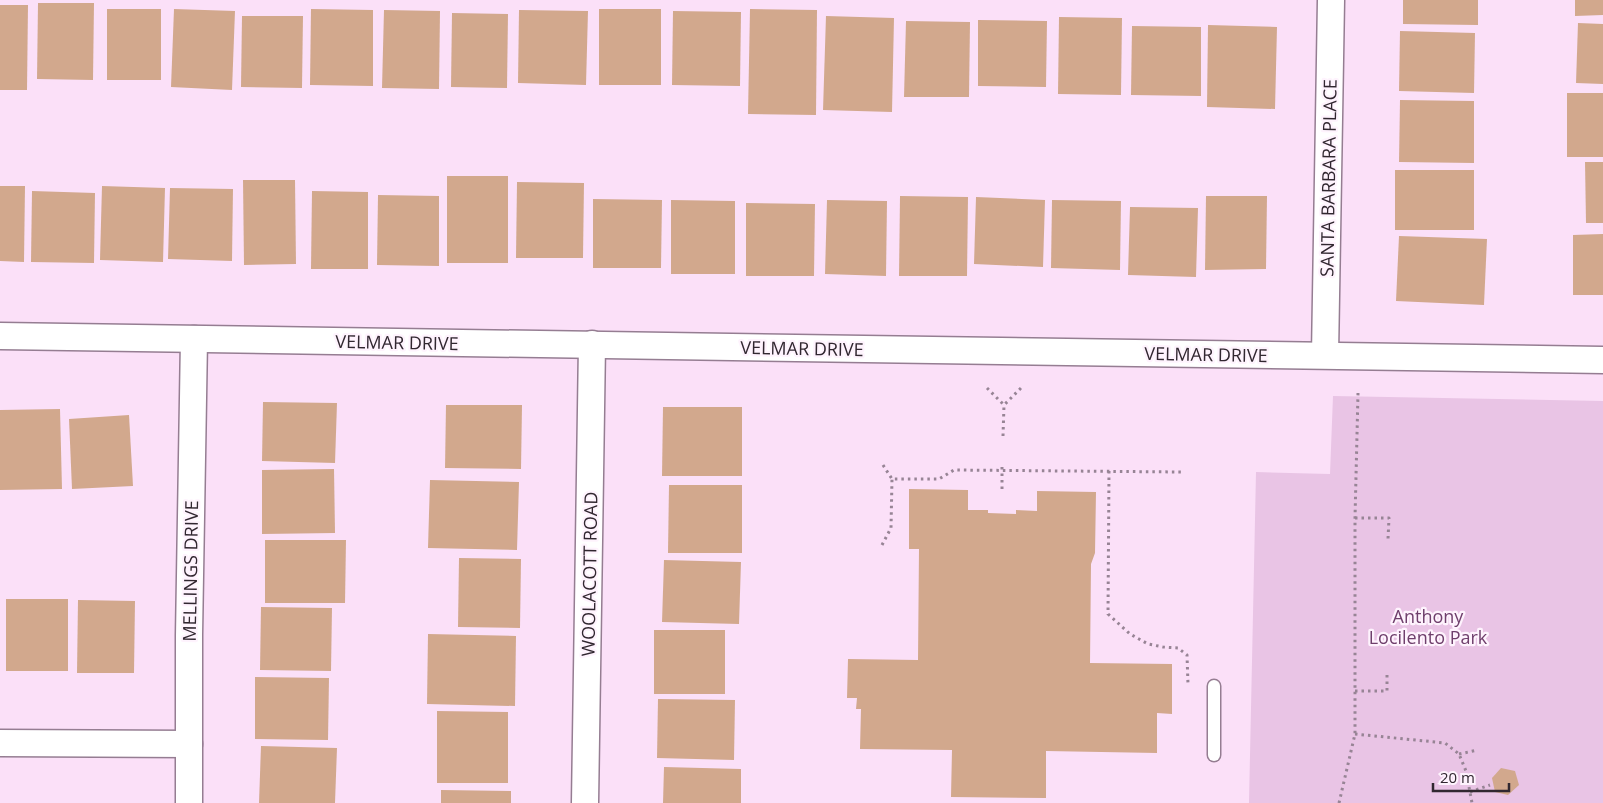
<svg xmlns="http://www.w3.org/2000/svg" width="1603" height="803" font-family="'Open Sans',sans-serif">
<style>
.green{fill:#e9c4e5}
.building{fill:#d2a88d}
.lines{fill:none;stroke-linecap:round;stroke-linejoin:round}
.service-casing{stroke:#957d92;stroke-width:15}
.minor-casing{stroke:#957d92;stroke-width:29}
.path{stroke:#978495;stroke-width:3;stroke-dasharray:2.5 4;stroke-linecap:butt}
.service{stroke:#fff;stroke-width:12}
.minor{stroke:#fff;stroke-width:26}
.labels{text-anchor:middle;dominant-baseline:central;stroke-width:4.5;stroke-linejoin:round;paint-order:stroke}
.street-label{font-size:18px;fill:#312730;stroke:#fef3fd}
.park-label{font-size:18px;fill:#6f3f6c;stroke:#fef3fd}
</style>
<rect width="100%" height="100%" fill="#fbe0f8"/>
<!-- green -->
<path class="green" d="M1333,396l270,5v402h-354l7,-331 74,2z"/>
<!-- building -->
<g class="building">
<path d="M1403,0h75v25l-75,-1z"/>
<path d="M1575,0h28v15l-28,1z"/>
<path d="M38,3h56l-1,77 -56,-1z"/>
<path d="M0,5h28l-1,85h-27z"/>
<rect x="107" y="9" width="54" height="71"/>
<path d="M174,9l61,2 -3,79 -61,-3z"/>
<path d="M311,9l62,1v76l-63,-1z"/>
<rect x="599" y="9" width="62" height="76"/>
<path d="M750,9l67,1 -1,105 -68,-1z"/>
<path d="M384,10l56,1 -1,78 -57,-1z"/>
<path d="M519,10l69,1 -2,74 -68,-2z"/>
<path d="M673,11l68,1 -1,74 -68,-1z"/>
<path d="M452,13l56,1 -1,74 -56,-1z"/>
<path d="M242,16h61l-1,72 -61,-1z"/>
<path d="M826,16l68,2 -2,94 -69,-2z"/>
<path d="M1059,17l63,1 -1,77 -63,-1z"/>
<path d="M978,20l69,1 -1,66 -68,-1z"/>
<path d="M906,21l64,1 -1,75h-65z"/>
<path d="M1578,23l25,1v60l-27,-1z"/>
<path d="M1208,25l69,2 -2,82 -68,-2z"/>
<path d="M1132,26l69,1v69l-70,-1z"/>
<path d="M1400,31l75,2 -1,60 -75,-2z"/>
<rect x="1567" y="93" width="36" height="64"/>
<path d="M1400,100l74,1v62l-75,-1z"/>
<path d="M1585,162h18v61h-17z"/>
<rect x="1395" y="170" width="79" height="60"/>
<rect x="447" y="176" width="61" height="87"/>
<path d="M243,180h52l1,84 -52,1z"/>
<path d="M517,182l67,1 -1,75h-67z"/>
<path d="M0,186h25l-1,76 -24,-1z"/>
<path d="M102,186l63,2 -2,74 -63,-2z"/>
<path d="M170,188l63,1 -1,72 -64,-2z"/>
<path d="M32,191l63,2 -1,70 -63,-1z"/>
<path d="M312,191l56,1v77h-57z"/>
<path d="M378,195l61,1v70l-62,-1z"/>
<path d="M900,196l68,1 -1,79h-68z"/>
<path d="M1206,196h61l-1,73 -61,1z"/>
<path d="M976,197l69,3 -2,67 -69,-3z"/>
<path d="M593,199l69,1 -1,68h-68z"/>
<path d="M671,200l64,1v73h-64z"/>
<path d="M827,200l60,1 -1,75 -61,-2z"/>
<path d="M1052,200l69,1 -1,69 -69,-2z"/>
<path d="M746,203l69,1 -1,72h-68z"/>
<path d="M1130,207l68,1 -2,69 -68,-2z"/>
<path d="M1603,234v61h-30v-60z"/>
<path d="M1399,236l88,3 -3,66 -88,-4z"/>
<path d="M263,402l74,1 -2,60 -73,-2z"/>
<path d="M446,405h76l-1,64 -76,-1z"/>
<path d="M663,407h79v69h-80z"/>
<path d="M60,409l2,80 -62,1v-80z"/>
<path d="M129,415l4,71 -61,3 -3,-70z"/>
<path d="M334,469l1,64 -73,1v-64z"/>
<path d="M430,480l89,2 -2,68 -89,-2z"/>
<path d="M669,485h73v68h-74z"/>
<path d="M909,489l59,1v20h20v3l28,1v-4l21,1v-20l59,1 -1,61 -4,11 -1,99 82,1v50l-15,-1v40l-111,-2v47l-95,-1 1,-47 -92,-1 1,-40h-5l1,-11h-10l1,-39 70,1 1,-111h-10z"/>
<path d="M265,540h81l-1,63h-80z"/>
<path d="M459,558l62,1 -1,69 -62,-1z"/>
<path d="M664,560l77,2 -2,62 -77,-2z"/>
<rect x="6" y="599" width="62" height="72"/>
<path d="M78,600l57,1 -1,72h-57z"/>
<path d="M261,607l71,1 -1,63 -71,-1z"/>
<rect x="654" y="630" width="71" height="64"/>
<path d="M428,634l88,2 -1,70 -88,-2z"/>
<path d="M255,677l74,1 -1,62 -73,-1z"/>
<path d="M658,699l77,1 -1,60 -77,-2z"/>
<path d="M437,711l71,1v71h-71z"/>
<path d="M261,746l76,2 -2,55h-76z"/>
<path d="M664,767l77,2v34h-78z"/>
<path d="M1501,768l14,3 4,14 -11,10 -13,-3 -3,-14z"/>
<path d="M441,790l70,1v12h-70z"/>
</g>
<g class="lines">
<!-- service casing -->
<g class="service-casing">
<path id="service" d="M1214,755v-69"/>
</g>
<!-- minor casing -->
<g class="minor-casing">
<g id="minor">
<path d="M0,336l1603,24"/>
<path d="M1325,355l6,-355"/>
<path d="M0,743l189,1"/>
<path d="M189,803v-168l5,-296"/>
<path d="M585,803l7,-459"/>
</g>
</g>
<!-- path -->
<g class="path">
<path d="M987,388l17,17 17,-17"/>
<path d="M1003,436l1,-31"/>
<path d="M883,465l9,14h47l15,-9 228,2"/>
<path d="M1002,467v23"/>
<path d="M1109,471l-1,143 22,20 18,10 15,3 15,1 9,7 1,29"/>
<path d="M1355,518h34l-1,21"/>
<path d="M882,545l9,-17 1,-49"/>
<path d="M1355,691h32v-20"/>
<path d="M1355,734l90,9 14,11 7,17 6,32"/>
<path d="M1459,754l19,-4"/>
<path d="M1470,792l20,-7"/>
<path d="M1339,803l16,-69v-216l3,-125"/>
</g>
<!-- service -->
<use href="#service" class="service"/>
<!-- minor -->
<use href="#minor" class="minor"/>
</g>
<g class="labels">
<!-- street labels -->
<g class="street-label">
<text transform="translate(1328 178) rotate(-89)">SANTA BARBARA PLACE</text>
<text transform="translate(397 342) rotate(1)">VELMAR DRIVE</text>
<text transform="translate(802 348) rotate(1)">VELMAR DRIVE</text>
<text transform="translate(1206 354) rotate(1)">VELMAR DRIVE</text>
<text transform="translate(190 571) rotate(-89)">MELLINGS DRIVE</text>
<text transform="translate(589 574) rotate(-89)">WOOLACOTT ROAD</text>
</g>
<!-- park labels -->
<g class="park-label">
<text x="1428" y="616">Anthony<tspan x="1428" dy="21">Locilento Park</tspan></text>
</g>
</g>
<!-- scale -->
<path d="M1433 783v8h76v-8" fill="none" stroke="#312730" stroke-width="2.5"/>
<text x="1440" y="783" font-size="15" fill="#312730" stroke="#fef3fd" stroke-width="4" paint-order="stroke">20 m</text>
</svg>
